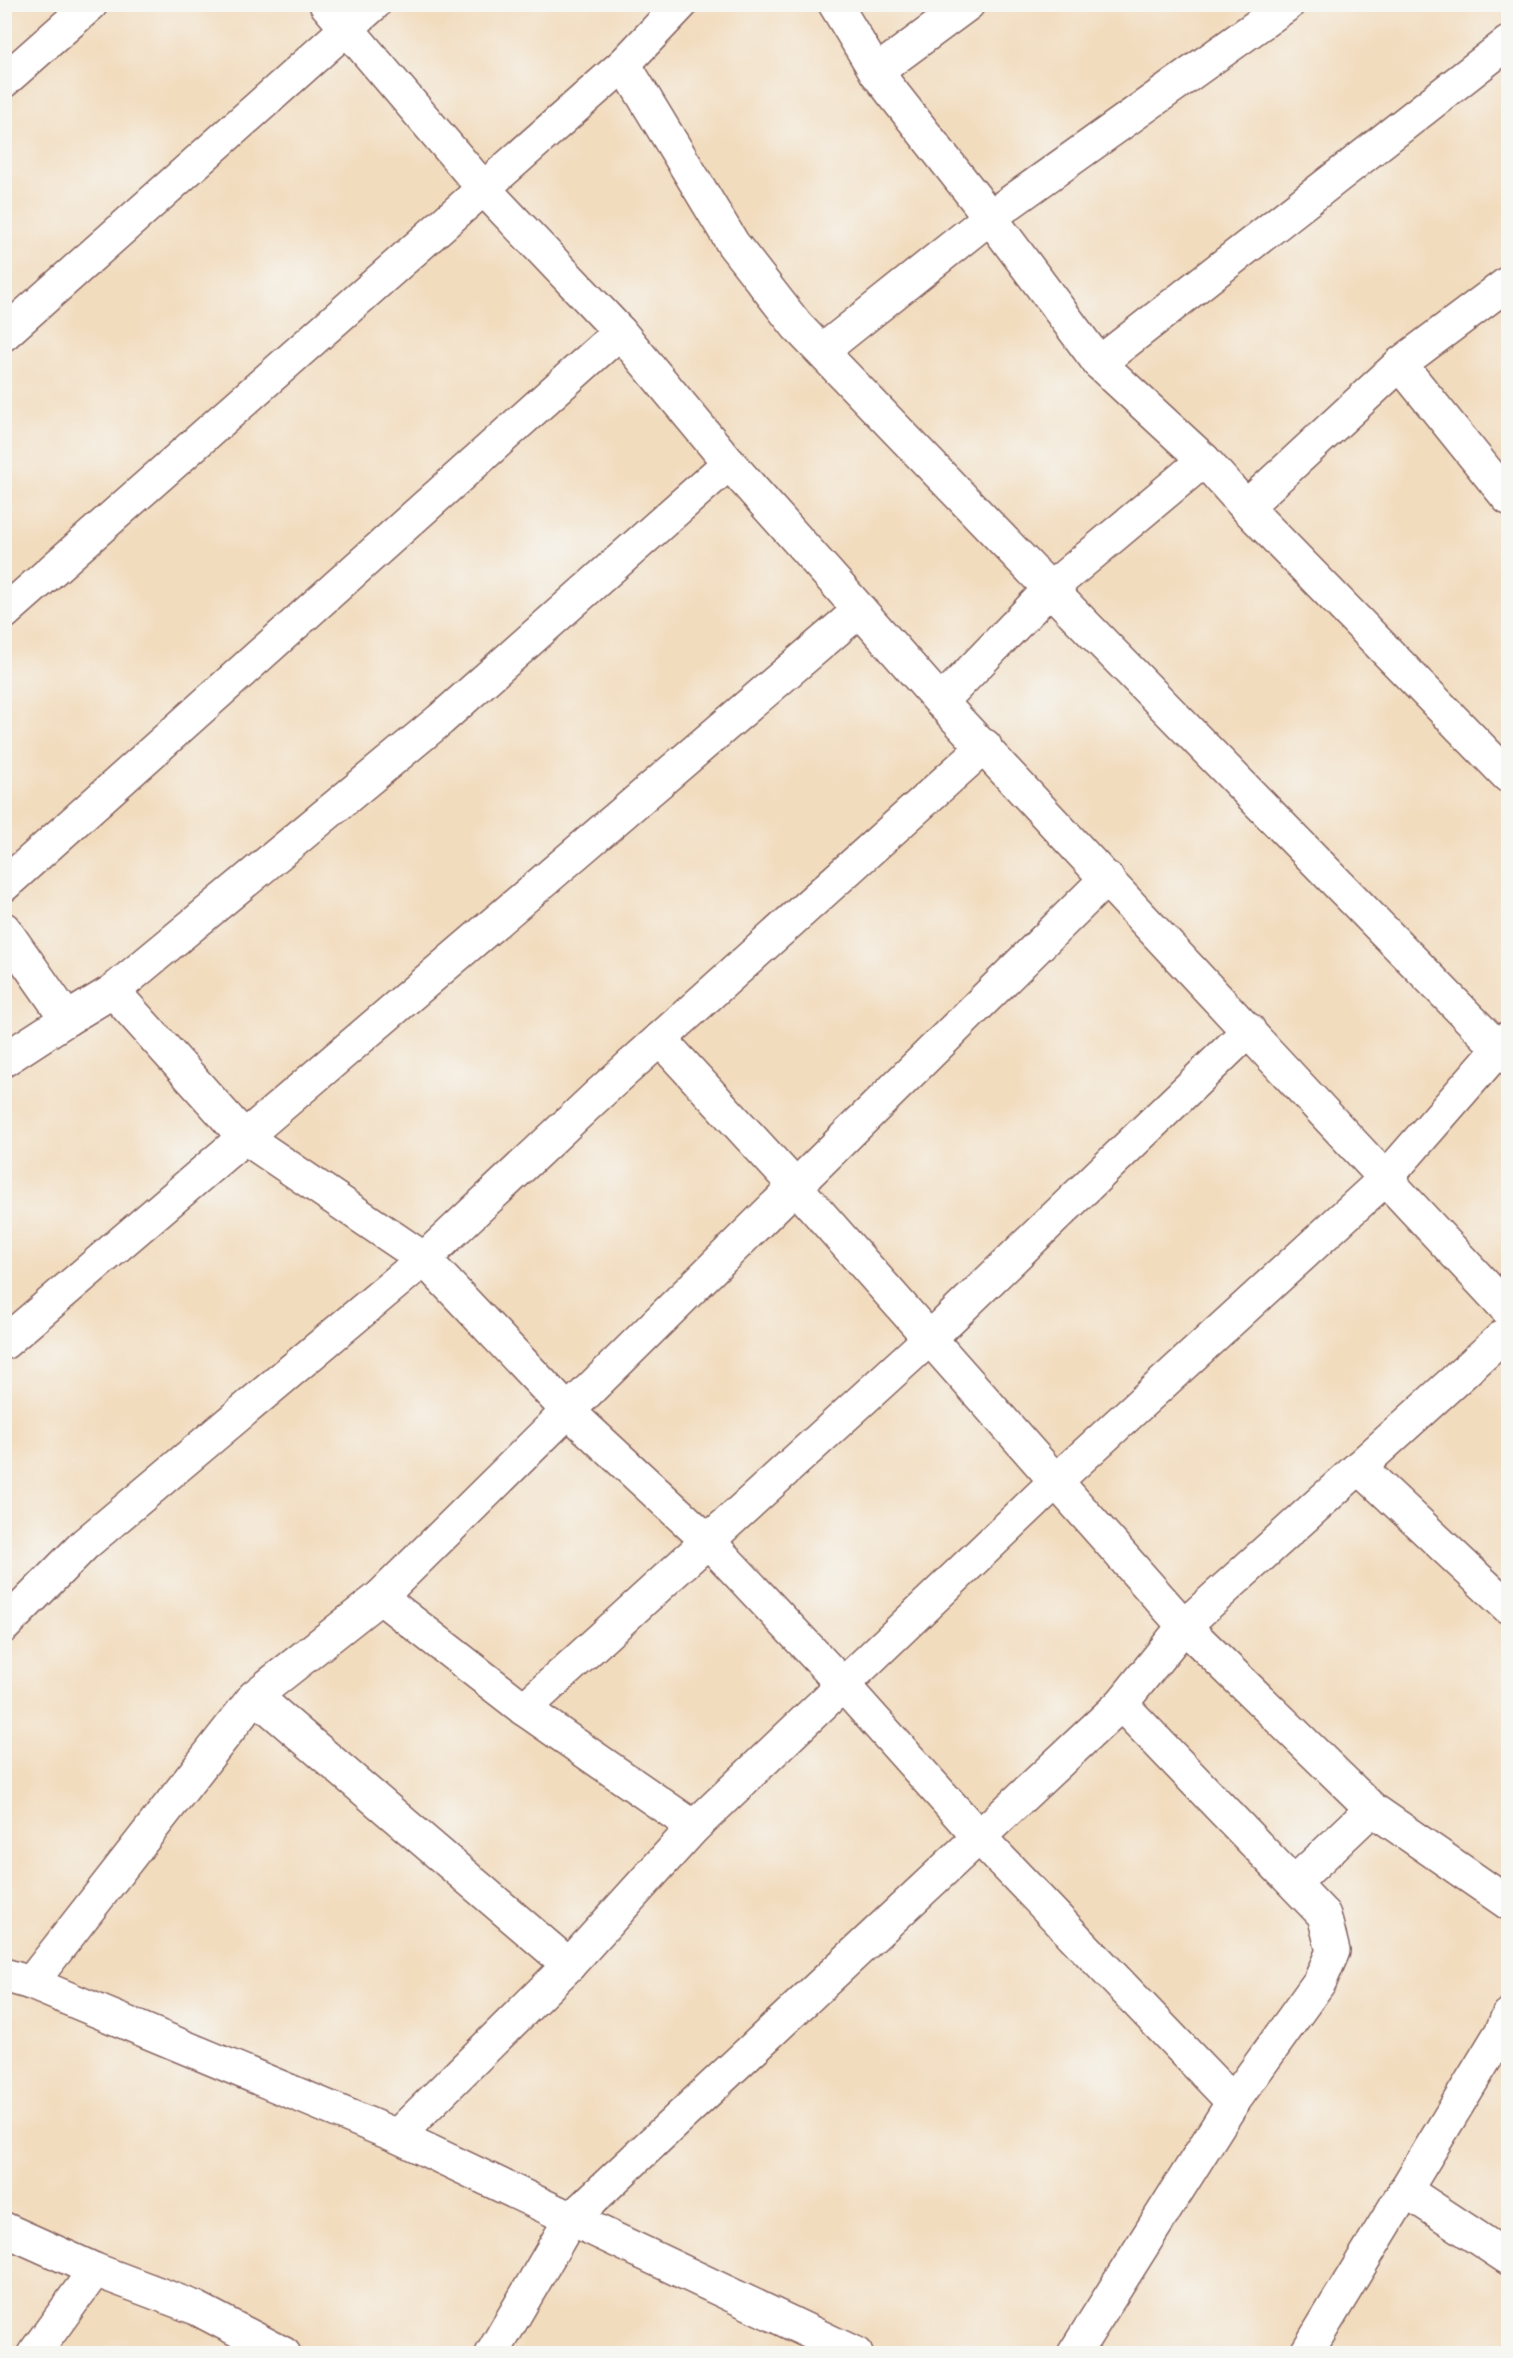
<svg xmlns="http://www.w3.org/2000/svg" width="1513" height="2358" font-family="'Architects Daughter',sans-serif">
<style>
.lines{fill:none;stroke-linecap:round;stroke-linejoin:round}
.minor-casing{stroke:#85615e;stroke-width:36}
.minor{stroke:#fff;stroke-width:33}
</style>
<rect width="100%" height="100%" fill="#f6f6f2"/>
<filter id="ink" filterUnits="userSpaceOnUse"><feTurbulence type="fractalNoise" baseFrequency=".0167" numOctaves="2"/><feDisplacementMap in="SourceGraphic" scale="12" xChannelSelector="R" yChannelSelector="G"/><feConvolveMatrix kernelMatrix="1 2 1 2 8 2 1 2 1" color-interpolation-filters="sRGB"/></filter>
<filter id="wash" filterUnits="userSpaceOnUse"><feTurbulence type="fractalNoise" baseFrequency=".008" numOctaves="4" result="noise"/><feDisplacementMap in="SourceGraphic" scale="24" xChannelSelector="R" yChannelSelector="G"/><feGaussianBlur stdDeviation="1.35" result="paint"/><feColorMatrix in="noise" values="0 0 0 0 0 0 0 0 0 0 0 0 0 0 0 0 0 1.4 0 .05"/><feComposite in="paint" operator="in"/></filter>
<g filter="url(#wash)">
<rect width="100%" height="100%" fill="#f2dcbe"/>
</g>
<g filter="url(#ink)">
<g class="lines">
<!-- minor casing -->
<g class="minor-casing">
<g id="minor">
<path d="M326,4l158,185 136,143 109,131 131,147"/>
<path d="M835,4l41,68"/>
<path d="M968,4l-92,68 114,145 109,146 105,97"/>
<path d="M624,64l109,180 64,82 253,263 458,469"/>
<path d="M4,81l87,-77"/>
<path d="M4,334l370,-330"/>
<path d="M822,351l168,-134 298,-213"/>
<path d="M1099,363l409,-320"/>
<path d="M1400,364l108,-81"/>
<path d="M1246,507l262,269"/>
<path d="M4,613l620,-549 57,-60"/>
<path d="M941,702l109,-113 154,-129 42,47 154,-143 108,134"/>
<path d="M4,885l616,-553"/>
<path d="M4,929l63,90 46,-28 327,-271 289,-257"/>
<path d="M113,991l131,146 180,122 144,152 140,130 135,144 136,152 254,265"/>
<path d="M660,1039l135,147 389,440 188,183 136,94"/>
<path d="M4,1060l63,-41"/>
<path d="M4,1343l856,-733 81,92 567,608"/>
<path d="M1359,1467l149,140"/>
<path d="M380,1597l144,112 406,-371 319,-308"/>
<path d="M4,1626l81,-82 339,-285 175,-165 386,-348"/>
<path d="M255,1696l314,269"/>
<path d="M524,1709l170,118"/>
<path d="M1294,1883l78,-74"/>
<path d="M4,1975l27,8 366,153 459,218"/>
<path d="M31,1983l224,-287 125,-99 727,-719"/>
<path d="M397,2136l172,-171 125,-138 362,-346 330,-303 122,-140"/>
<path d="M1405,2190l103,68"/>
<path d="M4,2229l91,41 101,38 88,46"/>
<path d="M34,2354l61,-84"/>
<path d="M492,2354l78,-134 551,-516 63,-78 324,-294"/>
<path d="M1074,2354l159,-252 87,-121 13,-30 -9,-36 -203,-211"/>
<path d="M1306,2354l196,-323 6,-15"/>
</g>
</g>
<!-- minor -->
<use href="#minor" class="minor"/>
</g>
</g>
<!-- margin -->
<rect width="1513" height="2358" fill="none" stroke="#f6f6f2" stroke-width="24"/>
</svg>
